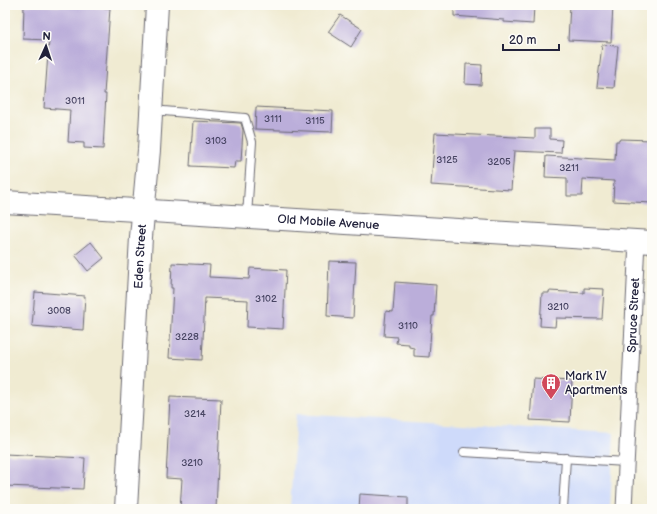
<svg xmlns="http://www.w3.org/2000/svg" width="657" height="514" font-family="'Balsamiq Sans',sans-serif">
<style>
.built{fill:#cedafa}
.building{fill:#bbaeda}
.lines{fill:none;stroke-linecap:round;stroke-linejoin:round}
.lane-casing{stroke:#6a6870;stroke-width:10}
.street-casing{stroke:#6a6870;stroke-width:17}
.secondary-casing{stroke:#6a6870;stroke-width:24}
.lane{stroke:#fff;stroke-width:8}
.street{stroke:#fff;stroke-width:15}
.secondary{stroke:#fff;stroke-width:22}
.labels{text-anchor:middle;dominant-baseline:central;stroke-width:3;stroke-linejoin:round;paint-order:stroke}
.number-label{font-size:10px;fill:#484563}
.street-label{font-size:12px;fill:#22223b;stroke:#fdfcf7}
.poi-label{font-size:12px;fill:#22223b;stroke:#fdfcf7;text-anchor:start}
</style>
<rect width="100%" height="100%" fill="#fdfcf7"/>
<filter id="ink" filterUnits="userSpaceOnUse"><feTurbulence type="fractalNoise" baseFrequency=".025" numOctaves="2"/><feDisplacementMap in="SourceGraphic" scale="8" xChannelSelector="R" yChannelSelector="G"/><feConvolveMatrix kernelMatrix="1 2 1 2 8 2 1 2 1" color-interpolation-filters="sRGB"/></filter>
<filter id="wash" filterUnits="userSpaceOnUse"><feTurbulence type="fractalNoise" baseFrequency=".012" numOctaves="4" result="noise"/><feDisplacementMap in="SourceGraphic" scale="16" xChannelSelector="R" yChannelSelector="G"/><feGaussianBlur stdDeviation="0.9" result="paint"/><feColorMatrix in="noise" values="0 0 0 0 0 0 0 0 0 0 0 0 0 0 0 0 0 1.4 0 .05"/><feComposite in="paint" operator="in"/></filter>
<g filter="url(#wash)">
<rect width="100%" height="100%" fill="#f0ebd2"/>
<!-- built -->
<path class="built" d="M296,414l318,19 -4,76h-320z"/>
<g id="blocks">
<!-- building -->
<g class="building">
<path d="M24,5l86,3 -6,86h2l-3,55 -19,-1v-5l-16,-1 2,-32 -26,-2 5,-68 -26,-1z"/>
<path d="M454,5h80l-1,19 -29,-2v-2l-50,-4z"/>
<path d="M570,5h43l-2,37 -43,-2z"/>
<path d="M340,15l22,14 -11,18 -23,-15z"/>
<path d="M602,45l16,1 -4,42 -17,-1z"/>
<path d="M466,64l16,1 -1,20 -16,-1z"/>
<path d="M256,107l77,4 -1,21 -77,-3z"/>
<path d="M193,121l48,2 2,7 -2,31h-6l-1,7 -44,-2z"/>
<path d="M535,129h15v10l12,1 -1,13 -47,-2 -3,39 -80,-5 4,-52 100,5z"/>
<path d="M620,139l32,1v63l-39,-2 1,-20 -31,-2 -1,17h-15v-18l-22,-1 1,-21 69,4 1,-19h3z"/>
<path d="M91,242l13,16 -16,13 -13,-16z"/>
<path d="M329,261l27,1 -3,56 -26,-2z"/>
<path d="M172,263l38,2 -1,12 40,2 1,-11 36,2 -3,59 -36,-2 1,-27 -43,-2 -3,62 -33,-2 4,-70h-2z"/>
<path d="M395,282l41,3 -2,31h-2l-3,41 -15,-1v-8l-5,-1v-3l-13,-1 1,-6 -13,-1 2,-25 7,1z"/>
<path d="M584,288l20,1 -2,30 -46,-1 -1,9 -15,-1 2,-33h7v-2l35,2z"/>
<path d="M35,292l50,4 -2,34 -51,-4z"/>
<path d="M533,379l39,2 -2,41 -40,-2z"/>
<path d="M170,397l51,2 -5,110h-36l2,-30 -16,-1z"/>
<path d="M5,454l80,4 -2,31 -78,-3z"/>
<path d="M360,494l48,3v12h-49z"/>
</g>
</g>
</g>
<g filter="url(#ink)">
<use href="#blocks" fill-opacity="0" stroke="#6a6870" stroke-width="1"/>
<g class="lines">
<!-- lane casing -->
<g class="lane-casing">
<g id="lane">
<path d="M152,110l93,8 7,24 -5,74"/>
<path d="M464,452l162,10"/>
<path d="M563,509l3,-51"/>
</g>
</g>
<!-- street casing -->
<g class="street-casing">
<g id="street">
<path id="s1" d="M624,509l13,-268"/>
</g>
</g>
<!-- secondary casing -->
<g class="secondary-casing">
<g id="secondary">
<path id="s2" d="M5,202l647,40"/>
<path id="s3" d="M126,509l15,-272 8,-87 8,-145"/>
</g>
</g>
<!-- lane -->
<use href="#lane" class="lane"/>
<!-- street -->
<use href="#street" class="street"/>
<!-- secondary -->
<use href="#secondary" class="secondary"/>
</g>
</g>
<!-- icons -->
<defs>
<g id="building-pin" transform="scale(1)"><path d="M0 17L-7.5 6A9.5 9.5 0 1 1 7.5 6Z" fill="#d1495b" stroke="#fdfcf7"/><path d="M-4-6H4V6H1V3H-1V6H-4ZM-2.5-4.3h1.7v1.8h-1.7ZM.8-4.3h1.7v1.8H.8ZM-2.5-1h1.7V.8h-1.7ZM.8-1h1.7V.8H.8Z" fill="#fff"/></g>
</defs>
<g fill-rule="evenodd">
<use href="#building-pin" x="551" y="383"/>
</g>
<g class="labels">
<!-- number labels -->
<g class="number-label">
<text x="75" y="101">3011</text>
<text x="273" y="119">3111</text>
<text x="315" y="121">3115</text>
<text x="216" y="141">3103</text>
<text x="447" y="160">3125</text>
<text x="499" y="162">3205</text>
<text x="569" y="168">3211</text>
<text x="266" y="299">3102</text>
<text x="558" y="307">3210</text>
<text x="59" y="311">3008</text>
<text x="408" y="326">3110</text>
<text x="187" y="337">3228</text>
<text x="195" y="414">3214</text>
<text x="192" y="463">3210</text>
</g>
<!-- street labels -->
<g class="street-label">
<text stroke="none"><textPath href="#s2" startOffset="324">Old Mobile Avenue</textPath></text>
<text stroke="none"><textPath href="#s3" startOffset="253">Eden Street</textPath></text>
<text stroke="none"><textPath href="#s1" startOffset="194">Spruce Street</textPath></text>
</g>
<!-- poi labels -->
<g class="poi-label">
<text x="565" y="376">Mark IV<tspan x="565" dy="14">Apartments</tspan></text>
</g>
</g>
<!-- margin -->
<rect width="657" height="514" fill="none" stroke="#fdfcf7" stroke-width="20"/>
<!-- north arrow -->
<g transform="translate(46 46) rotate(3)" stroke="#fdfcf7" stroke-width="3" paint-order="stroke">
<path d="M0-3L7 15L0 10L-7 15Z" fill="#22223b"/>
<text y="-6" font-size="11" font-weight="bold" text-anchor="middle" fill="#22223b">N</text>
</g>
<!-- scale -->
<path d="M503 44v6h56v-6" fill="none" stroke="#22223b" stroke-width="2"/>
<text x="509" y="44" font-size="12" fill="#22223b" stroke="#fdfcf7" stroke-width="3" paint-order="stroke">20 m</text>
</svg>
